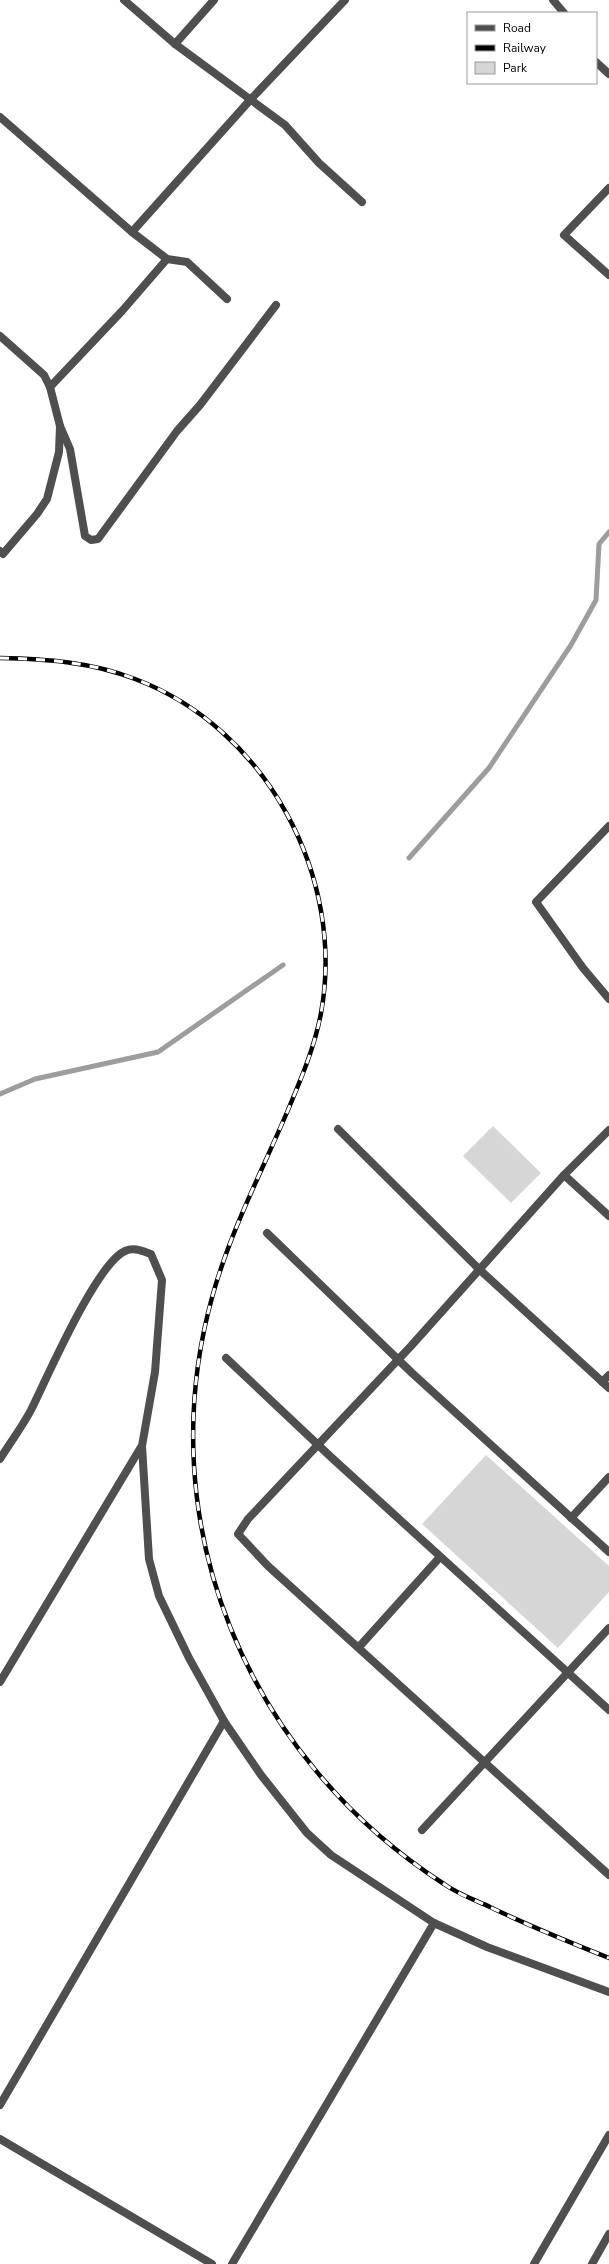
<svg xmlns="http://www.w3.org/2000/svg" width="609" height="2264" font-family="'Nunito Sans',sans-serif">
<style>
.green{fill:#d6d6d6}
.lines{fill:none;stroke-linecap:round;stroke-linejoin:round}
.stream{stroke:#9d9d9d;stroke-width:5}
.service{stroke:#4f4f4f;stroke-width:8}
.minor{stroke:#4f4f4f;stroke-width:8}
.tertiary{stroke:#4f4f4f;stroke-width:8}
.rail-casing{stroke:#000;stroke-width:4.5}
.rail{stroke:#fff;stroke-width:3;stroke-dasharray:9;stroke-linecap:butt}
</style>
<rect width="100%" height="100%" fill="#fff"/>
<!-- green -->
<g class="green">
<path d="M493,1126l48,47 -30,30 -48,-47z"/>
<path d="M486,1455l123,111v26l-51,56 -136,-124z"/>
</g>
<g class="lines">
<!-- stream -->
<g class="stream">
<path d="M409,858l80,-90 82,-123 25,-45 3,-56 10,-12"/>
<path d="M0,1094l35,-15 123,-27 125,-87"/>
</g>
<!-- service -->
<path class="service" d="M60,426l10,23 15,87 6,4 7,-1 79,-108 23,-26 76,-100"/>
<!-- minor -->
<g class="minor">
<path d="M124,0l51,44 110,81 34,38 43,39"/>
<path d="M553,0l11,13"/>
<path d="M175,44l39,-44"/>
<path d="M596,62l13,12"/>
<path d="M0,117l132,115 35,27 20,3 40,37"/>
<path d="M609,188l-45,47 45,40"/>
<path d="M132,232l119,-133 94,-99"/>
<path d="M0,336l44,39 6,12 10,39 -1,26 -12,47 -10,15 -34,40 -3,-3"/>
<path d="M50,387l72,-76 45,-52"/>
<path d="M609,826l-73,76 47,66 26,31"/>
<path d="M338,1129l142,141 129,118"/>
<path d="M609,1130l-45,45 -153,171 -163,173 -10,15 30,32 341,309"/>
<path d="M564,1175l45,41"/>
<path d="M267,1233l145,140 197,179"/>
<path d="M226,1358l106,100 277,252"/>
<path d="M602,1382l7,-7"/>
<path d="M0,1459c10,-16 22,-32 31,-49 16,-32 65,-146 94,-159 9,-4 17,0 26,3l11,26 -7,92 -13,74 7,113 10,37 30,62 35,63 37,54 46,58 24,22 103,68 53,24 122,45"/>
<path d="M571,1518l38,-41"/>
<path d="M359,1647l81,-90"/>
<path d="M0,1682l141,-235"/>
<path d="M422,1830l187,-202"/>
<path d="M0,2105l224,-384"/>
<path d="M232,2264l202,-341"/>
</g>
<!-- tertiary -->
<g class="tertiary">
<path d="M0,2139l212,125"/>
<path d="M534,2264l75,-129"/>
<path d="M592,2264l17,-30"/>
</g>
<!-- rail casing -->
<g class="rail-casing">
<path id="rail" d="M0,658c47,1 91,4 135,21 131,49 211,198 186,334 -6,33 -20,66 -33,97 -26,61 -57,120 -75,184 -65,229 34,463 231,590 14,10 31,16 46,23 39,19 79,35 119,51"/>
</g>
<!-- rail -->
<use href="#rail" class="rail"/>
</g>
<!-- legend -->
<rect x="467" y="12" width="130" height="72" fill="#ffffff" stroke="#999999"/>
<rect x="475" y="25" width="20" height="6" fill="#4f4f4f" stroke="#999999"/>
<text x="503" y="32" font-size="12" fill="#000000">Road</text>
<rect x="475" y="45" width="20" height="6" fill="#000000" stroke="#999999"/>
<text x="503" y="52" font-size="12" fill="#000000">Railway</text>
<rect x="475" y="62" width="20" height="12" fill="#d6d6d6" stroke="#999999"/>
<text x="503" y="72" font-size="12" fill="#000000">Park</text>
</svg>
